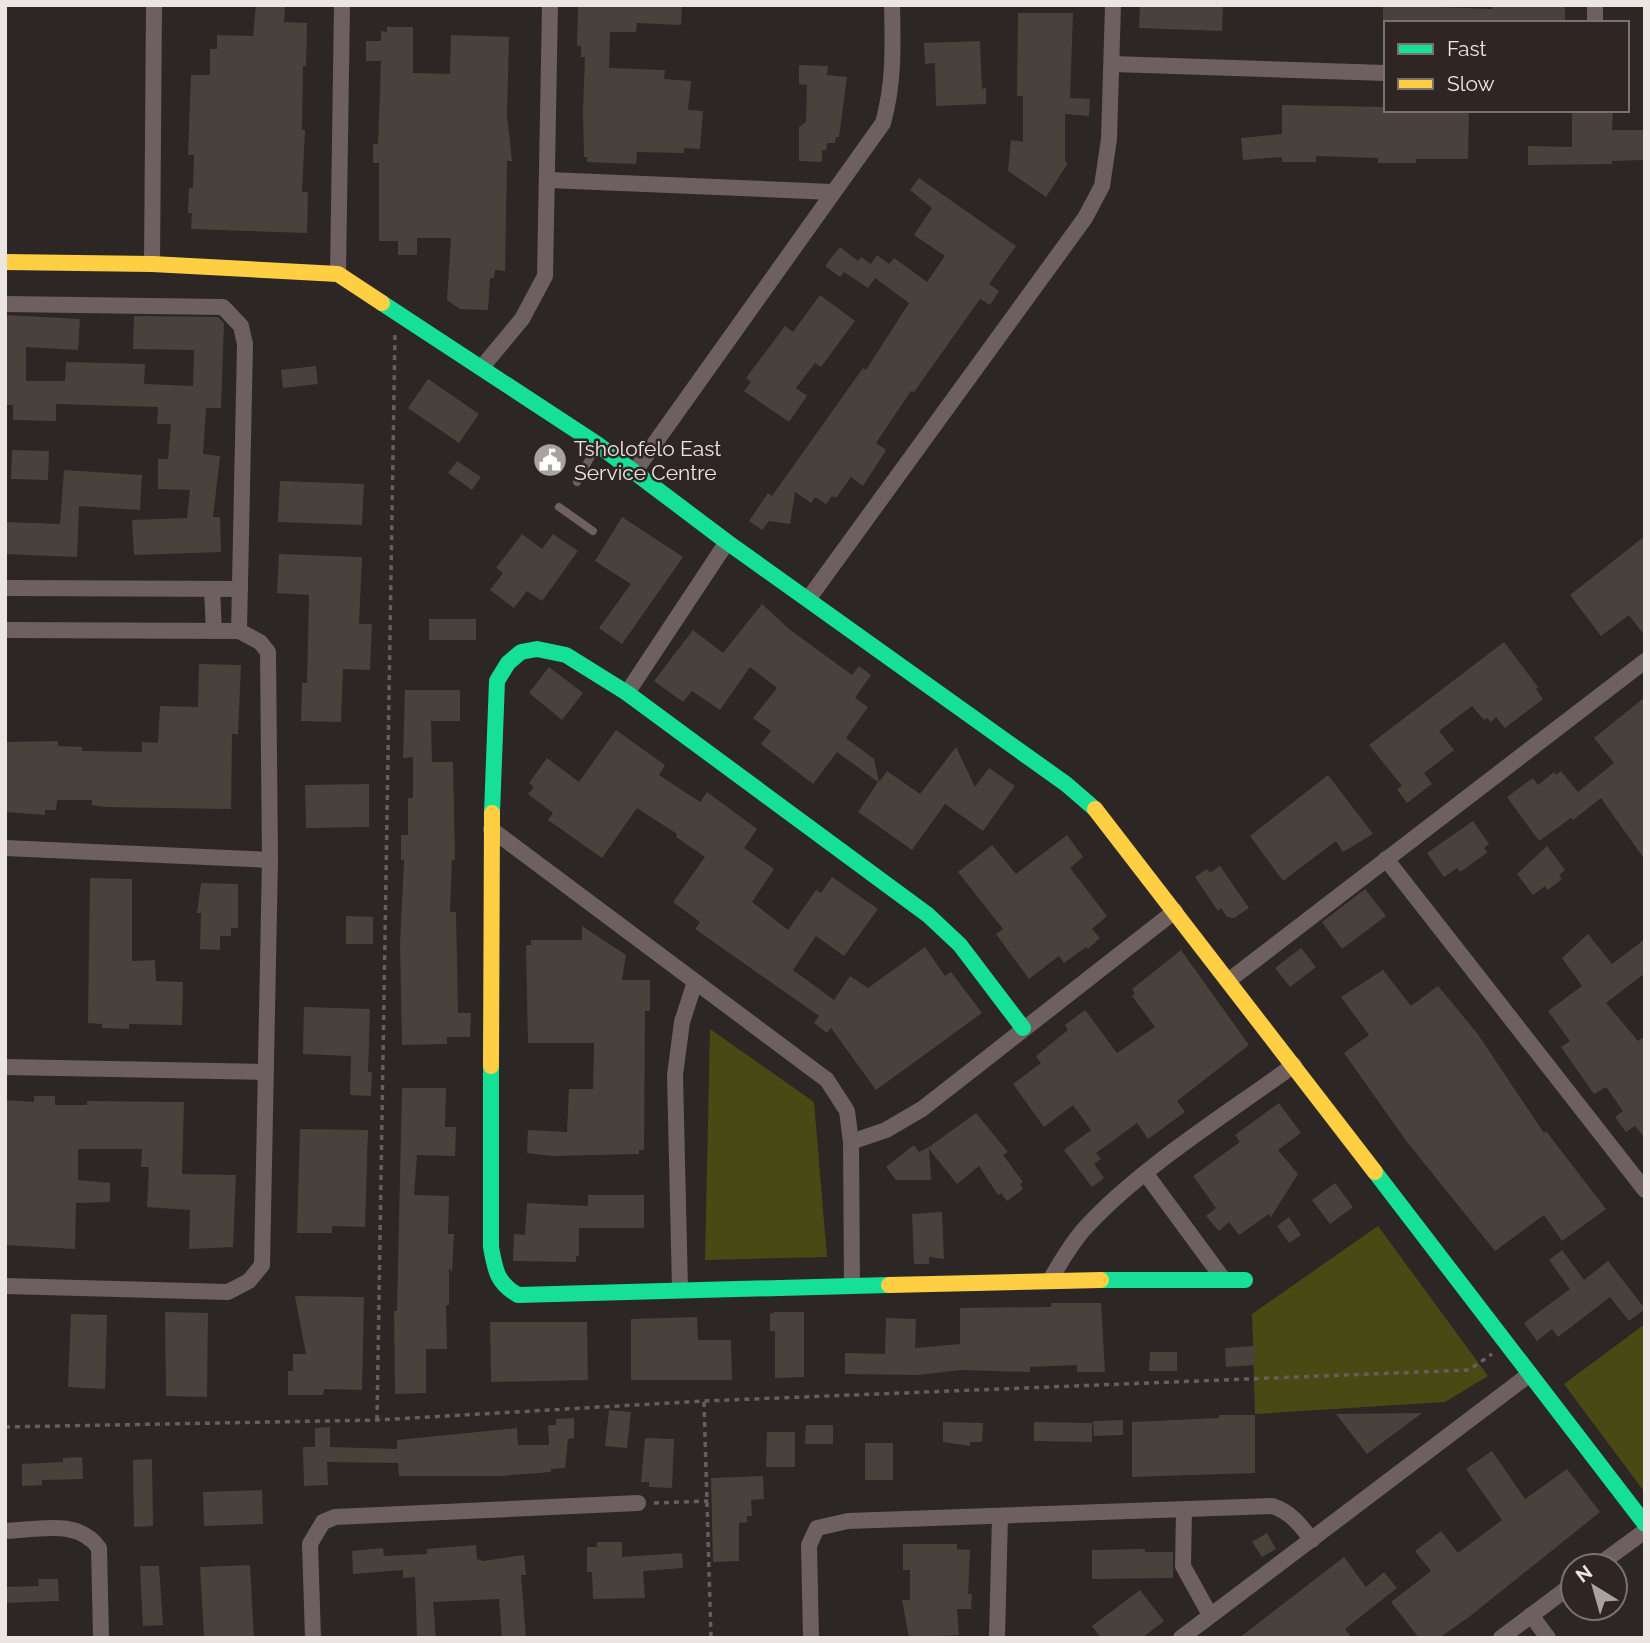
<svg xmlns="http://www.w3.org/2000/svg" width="1650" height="1643" font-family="Raleway,sans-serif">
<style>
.green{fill:#494913}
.building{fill:#49413b}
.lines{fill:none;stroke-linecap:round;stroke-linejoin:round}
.path{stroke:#685d5d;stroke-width:3.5;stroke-dasharray:5 5;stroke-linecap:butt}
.lane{stroke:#6e5f61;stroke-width:8}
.street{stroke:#6e5f61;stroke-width:16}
.fast{stroke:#16e098;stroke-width:16}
.slow{stroke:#ffcf43;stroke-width:16}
.labels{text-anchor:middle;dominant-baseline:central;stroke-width:5;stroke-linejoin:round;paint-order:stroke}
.poi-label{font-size:21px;fill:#ece6e3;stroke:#2f2522;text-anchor:start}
</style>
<rect width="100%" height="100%" fill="#2c2625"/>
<!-- green -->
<g class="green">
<path d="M710,1029l104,73 13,155 -122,3z"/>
<path d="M1378,1226l110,150 -43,26 -190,12 -3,-100z"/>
<path d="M1645,1324v165l-2,1 -79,-106z"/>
</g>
<!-- building -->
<g class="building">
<path d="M256,5h29l-1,17 23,1 -1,43h-3l-1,64h3l-3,62h6l-1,41 -116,-4 1,-16h-4l1,-25h4l1,-33h-6l3,-80h19v-26h7v-14l36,1z"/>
<path d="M578,5h104l-1,20 -44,-2 -1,9h-26l-1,36 56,2 -1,9 27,2 -3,29 15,1 -3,38 -16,-1v5l-47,-1 -1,12 -49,-2v-5h-3l-1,-45 2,-55h-4v-11h-4z"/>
<path d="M1140,5h83l-1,26 -83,-3z"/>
<path d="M1383,5l109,4 1,-4h72v18h-182z"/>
<path d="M1018,13h55l-3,85 20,1 -1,17 -24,-2v47l3,2 -22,34 -38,-26 3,-31 12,2v-46h-6z"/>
<path d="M387,27h26v46l37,1 1,-39 58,2 -2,78 5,46h-5l-2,110 -10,-1 -1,8h-4l-2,32 -28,-1 -13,-9 4,-62h-34v17h-19v-14h-19v-78h-6v-19h5l3,-83h-15v-20h15v-10l6,1z"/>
<path d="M980,41l2,48 4,-1v16l-50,2 -1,-43 -10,1 -1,-21z"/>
<path d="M799,65l29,1 -1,9 20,2 -8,60h-3l-1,6h-8l-1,7h-4v12l-23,-1v-34l7,-5 1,-37 -8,-1z"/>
<path d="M1282,105l104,2v3h83l-1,49h-52v4h-38v-5l-62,-2v6h-34v-5l-39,3 -2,-22 41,-4z"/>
<path d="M1572,110h41l-1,20h33v30l-33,1v3l-84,1v-19l44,1z"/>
<path d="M919,178l97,68 -27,38 10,7 -9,14 -10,-6 -66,93 -3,-1 -35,52 10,7 -23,36 -12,-9 -15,21 -4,-2 -6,8 -11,-7 -4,6 -16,-11 -5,32 -21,-3 -7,9 -13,-9 19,-28 4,3 91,-128 3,2 43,-67 -34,-25 -7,10 -24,-16 -4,5 -15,-11 15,-19 18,14 3,-4 10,7 6,-9 12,9 5,-6 33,24 18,-26 -31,-21 18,-27 -22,-18z"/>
<path d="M820,295l35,26 -34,46 -6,-4 -19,25 11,8 -18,26 -45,-31 7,-9 -5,-4 39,-52 8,6z"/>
<path d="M5,315l75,4 -2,31 -52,-3v34h39l1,-19 79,2 -1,20 49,2 1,-36 -61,-1 1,-33 84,1 6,6 -3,85h-15l-3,46 17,2 -7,61h7l1,35 -87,3 -2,-35 55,-2 3,-28 -32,-1v-30h10l3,-35h-14l1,-17 -102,-3v17l-43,-1v-15h-8z"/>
<path d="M316,366l2,18 -35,4 -2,-18z"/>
<path d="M428,379l51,35 -20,29 -51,-35z"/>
<path d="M12,450l37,1 -1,29 -37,-1z"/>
<path d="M457,461l24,16 -9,13 -24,-17z"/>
<path d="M64,470l78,5 -2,35 -61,-4 -2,51 -72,-3v-32l55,2z"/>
<path d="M280,481l84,3 -2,41 -84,-3z"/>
<path d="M622,517l61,40 -61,87 -23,-16 32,-44 -36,-23z"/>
<path d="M522,534l20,15 11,-15 25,17 -36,50 -15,-10 -13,17 -24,-18 13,-17 -7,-5z"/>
<path d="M1645,536v100l-16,-21 -28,21 -31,-41z"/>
<path d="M279,554l83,3 -3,67h13l-2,46 -27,-1 -2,53 -40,-1 1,-38h5l2,-88 -32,-2z"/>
<path d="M762,604l27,25 63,46 7,-9 12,9 -16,23 13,9 -22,31 28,21 5,23 8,-11 33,23 36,-47 19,40 14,-19 26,18 -32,45 -38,-27 -33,46 -54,-38 20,-30 -41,-30 -24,32 -52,-40 10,-13 -18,-13 24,-30 -27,-21 -30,43 -28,-19 -9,11 -29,-21 39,-51 30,23z"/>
<rect x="429" y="619" width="47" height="21"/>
<path d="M1504,642l34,45 -2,2 7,10 -38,29 -9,-11 -5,5 -4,-4 -3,2 -12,-14 -33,25 15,19 -30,23 8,11 -25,19 -10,-14 5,-3 -33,-41z"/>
<path d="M199,664l42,1 -3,69h-6l-1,75 -127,-2 -12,-2v-5h-35l-1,10h-11v5l-40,-3v-70l53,-1v5l24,1v4l60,1v-10l16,1 2,-37 38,1z"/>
<path d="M549,667l34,26 -21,27 -33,-27z"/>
<path d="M405,690h55v31h-29l1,41h21l2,98h-3l-2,52h6l2,101h13l-1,24h-23v7l-45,1 -2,-102 4,-83h-3v-25h7v-37h5v-41l-10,1z"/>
<path d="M1645,697v163l-44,-62 -28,22 -2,-2 -32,23 -32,-44 26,-19 5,7 16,-13 2,3 5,-4 17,21 36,-29 -20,-25z"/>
<path d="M616,730l49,35 -6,10 41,27 7,-10 50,37 -13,19 30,21 -22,33 36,28 28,-40 5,3 11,-16 46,32 -34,47 -28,-20 -23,34 41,30 16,-24 18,12 57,-41 20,29 6,-4 31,41 -106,77 -45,-62 -4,5 -13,-10 5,-7 -124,-87 5,-7 -27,-20 32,-45 -29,-20 1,-3 -40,-26 -35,50 -54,-38 5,-7 -25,-19 6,-7 -5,-4 18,-25 32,24z"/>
<path d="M1328,775l45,59 -30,18 -7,-11 -53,40 -33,-45z"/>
<path d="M369,784v43l-63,1 -1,-43z"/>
<path d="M1473,821l16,23 -5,4 4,4 -28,20 -3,-4 -13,9 -17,-24z"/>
<path d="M1067,835l16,22 -13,11 37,48 -15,13 8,9 -12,11 -2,-2 -22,16 -5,-7 -30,23 -33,-45 7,-5 -45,-57 34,-27 24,29z"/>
<path d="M1547,846l18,24 -6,5 3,4 -14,11 -3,-4 -12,9 -16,-21z"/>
<path d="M1220,866l29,42 -15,10 -7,-1 -6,-9 -3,3 -23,-34 12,-8 3,4z"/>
<path d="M90,878l42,1v82l23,-1 1,21 27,1 -1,43 -53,-1v5l-27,-1v-4l-14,-1z"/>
<path d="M201,883l37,1v44h-7v8h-11v14l-20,-1 1,-36h-4z"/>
<path d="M1365,889l21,27 -44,33 -20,-27z"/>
<path d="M346,916l27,1v27h-27z"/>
<path d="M582,926l44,29 -4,25h28v31h-5l-1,139h-5v4l-87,2 -25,-3 1,-23 39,2 2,-43h24l1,-46h-66l-2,-98h5v-5h51z"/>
<path d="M1588,934l24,30 33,-25v34l-39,30 32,38 7,-5v102l-10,-12 -9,6 -11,-15 8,-6 -17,-24 -12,7 -33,-47 9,-6 -22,-30 34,-25 -20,-28z"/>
<path d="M1301,948l15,19 -26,20 -15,-19z"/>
<path d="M1181,950l68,95 -72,56 8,11 -37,27 -11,-16 -41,30 5,6 -7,5 10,14 -12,9 -28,-37 27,-20 -18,-25 -29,22 -31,-43 28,-21 -5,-7 32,-26 -3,-5 20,-15 32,43 38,-26 -23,-31 3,-2 -3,-5z"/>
<path d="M1383,970l28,36 27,-20 39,47 67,100 2,-2 60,78 -44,32 -18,-26 -49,36 -88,-109 -63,-89 25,-18 -28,-38z"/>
<path d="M304,1007l66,2 -2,63h4l-1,24 -21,-1 1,-39 -48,-2z"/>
<path d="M402,1088h44l-1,39h11l-1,29 -38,-1 -3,40 35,1 -1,38h6l-2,38 -3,-4v37h-3l1,44h-21v44l-31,1 -1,-83h3z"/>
<path d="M34,1096h21v9h32v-4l97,1 -2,72 54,1 -3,72 -44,2 1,-39 -43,-3 2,-40h-8l1,-18h-64v31l32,3v19l-34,1 -1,46 -70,-4v-145l29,2z"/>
<path d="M1279,1103l22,30 -23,17 20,24 -27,43 -2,-3 -30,21 -10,-13 -10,9 -13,-15 10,-8 -23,-32 47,-34 -5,-7z"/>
<path d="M976,1113l32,39 -5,3 20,27 -3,2 3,5 -16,12 -6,-8 -3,2 -19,-29 -22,18 -28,-35 2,31h-35l-10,-13 28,-22 5,7 10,-5z"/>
<path d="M300,1129l68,1 -3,97 -33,-1v7h-35z"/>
<path d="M1335,1183l18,24 -23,17 -18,-24z"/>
<path d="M588,1195h56v33h-65v28h-3v6l-63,-1 1,-27 11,1 2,-32 61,3z"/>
<path d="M942,1212l2,47 -15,-2v7h-15l-2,-50z"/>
<path d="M1289,1217l12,18 -12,8 -12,-17z"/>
<path d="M1562,1250l22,30 24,-19 37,48 -16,12 -19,-24 -52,40 -6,-8 -15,12 -13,-18 46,-34 -21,-29z"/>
<path d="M295,1296l69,1 -2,93 -38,-1 -1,6h-35v-24h5v-17h13z"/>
<path d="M1051,1303h50l4,69h-28v-7l-47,2v5l-69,-2 -43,5 -73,-1v-21l40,1 1,-36 30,1 -1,29 45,-4v-36l91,-1z"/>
<path d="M165,1312l43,1 -1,84 -41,-1z"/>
<path d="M775,1312h29v65l-29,1v-47h-5v-17z"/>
<path d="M71,1314l36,1 -2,74 -37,-2z"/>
<path d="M697,1317l1,23h33l1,40h-101v-61z"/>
<path d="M490,1322h97l1,58 -97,2z"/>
<path d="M1254,1346l1,19 -29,2 -1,-19z"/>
<path d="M1150,1352h27v19h-28z"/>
<path d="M609,1410l22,2 -4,36 -22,-2z"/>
<path d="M1422,1413l-55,41 -31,-40z"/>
<path d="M1219,1415h36v58l-123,4v-55l87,-4z"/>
<path d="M574,1418v20l-6,1 -3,29 -14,1v3l-52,4h-100l-1,-13 -71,-1 1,23 -24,1 -1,-39h12v-19l15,-1v20l67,2v-9l120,-12 1,17h31l-1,-20h8v-6z"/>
<path d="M1123,1420v15l-29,1 -1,-15z"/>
<path d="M943,1422l40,1 -1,19h-12v4l-27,-4z"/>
<path d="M1034,1422l58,1v19l-58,-1z"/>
<path d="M806,1425h27v19h-28z"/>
<path d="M767,1432h28v35h-29z"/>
<path d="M645,1438l29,1 -2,49 -23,-1v-5h-8z"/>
<rect x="865" y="1443" width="28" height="37"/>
<path d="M1492,1451l33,48 42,-30 33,43 -131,105 -30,21h-20l-28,-36 40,-31 -16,-20 26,-20 17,22 44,-33 -36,-51z"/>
<path d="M82,1457l1,22 -41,1v5l-20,1v-22l41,-2v-4z"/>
<path d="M152,1459l1,67 -19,1 -1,-67z"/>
<path d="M763,1476l1,23 -13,1 1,16h-5v6l-8,1v38l-26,1 -2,-84z"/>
<path d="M262,1490l1,34 -59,2 -1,-34z"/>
<path d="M1267,1533l9,16 -14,8 -10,-15z"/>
<path d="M597,1542h25v15l60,-4 1,15 -40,3 2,27 -52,1 -1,-27h-5v-25h10z"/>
<path d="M903,1544h54v5l13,1 -2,44h4l-1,15h-14l2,26 -50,3 -7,-38h8v-30h-7z"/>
<path d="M476,1545l1,14 6,2 41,-6 2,20h-5l5,63h-24l-3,-39 -66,3 3,36h-19l-2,-61 -12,1v-8l-50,4 -1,-23 31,-3 1,8 43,-2v-5z"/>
<path d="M1145,1549v3h28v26l-81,1v-29z"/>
<path d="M1344,1557l22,30 18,-15 13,16 -52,41 7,9h-113z"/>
<path d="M250,1565l4,73h-50l-4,-71z"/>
<path d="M140,1566h19l4,59 -20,1z"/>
<path d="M38,1579h20l1,22 -54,2v-16l34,-1z"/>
<path d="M1140,1590l24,31 -22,17h-41l-9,-12z"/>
</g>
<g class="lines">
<!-- path -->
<g class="path">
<path d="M704,1402l7,236"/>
<path d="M377,1420l18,-1086"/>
<path d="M5,1427l372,-7 327,-19 765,-31 23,-16"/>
<path d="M654,1503l54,-2"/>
</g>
<!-- lane -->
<g class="lane">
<path d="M577,482l20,-37"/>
<path d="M559,507l34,24"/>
</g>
<!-- street -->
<g class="street">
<path d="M1595,23v-18"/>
<path d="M1113,64l273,9"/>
<path d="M549,180l283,12"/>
<path d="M152,264l2,-259"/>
<path d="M338,274l4,-269"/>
<path d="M5,304l218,3 18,19 4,18 -6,287"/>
<path d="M482,367l40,-48 23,-43 5,-271"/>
<path d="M635,471l248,-348c11,-39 10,-77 9,-118"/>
<path d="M5,588l235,1"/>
<path d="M212,589l2,42"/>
<path d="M809,598l276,-380 17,-32 7,-47 4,-134"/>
<path d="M5,630l234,1 21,11 8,10 2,208 -8,405 -13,16 -21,11 -223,-6"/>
<path d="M627,693l100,-151"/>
<path d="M491,829l336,251 20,31 4,31 1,143"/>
<path d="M5,848l265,12"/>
<path d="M1386,859l259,331"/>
<path d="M1228,981l417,-320"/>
<path d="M5,1067l258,5"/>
<path d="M851,1142l35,-12 36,-21 253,-198"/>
<path d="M1146,1174l78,106"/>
<path d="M1050,1280c11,-18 21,-37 36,-53 55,-60 141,-113 208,-162"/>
<path d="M680,1289l-5,-214 7,-53 13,-40"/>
<path d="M1184,1510l-1,56 27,49"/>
<path d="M5,1531c32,-1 73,-13 94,17l2,90"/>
<path d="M1597,1566l48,-35"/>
<path d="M1531,1615l17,23"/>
<path d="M313,1638l-3,-94 13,-22 12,-5 303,-14"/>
<path d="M811,1638l-2,-93 8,-17 31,-7 424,-15c19,6 28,19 40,34"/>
<path d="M997,1638l3,-122"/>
<path d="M1181,1638l349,-264"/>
<path d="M1501,1638l72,-54"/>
</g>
<!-- fast -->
<g class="fast">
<path d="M382,303l215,141 130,98 339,242 29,25"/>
<path d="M492,813l5,-132 11,-18 13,-11 16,-3 29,6 61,38 301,222 32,30 63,83"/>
<path d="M491,1066v181c4,23 6,36 27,48l371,-10"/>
<path d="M1375,1172l270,352"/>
<path d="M1101,1280h144"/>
</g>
<!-- slow -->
<g class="slow">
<path d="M5,262l147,2 186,10 44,29"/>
<path d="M1095,809l280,363"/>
<path d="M491,1066l1,-253"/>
<path d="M889,1285l212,-5"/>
</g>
</g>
<!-- icons -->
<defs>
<g id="civic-disc" transform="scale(1.75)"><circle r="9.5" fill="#a9a3a0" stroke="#2f2522"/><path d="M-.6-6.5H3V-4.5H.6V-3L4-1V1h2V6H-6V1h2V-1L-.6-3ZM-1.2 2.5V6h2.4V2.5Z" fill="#fff"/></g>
</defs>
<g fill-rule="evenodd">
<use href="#civic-disc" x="550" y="460"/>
</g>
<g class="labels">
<!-- poi labels -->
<g class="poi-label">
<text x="574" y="448">Tsholofelo East<tspan x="574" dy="24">Service Centre</tspan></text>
</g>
</g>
<!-- border -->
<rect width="1650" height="1643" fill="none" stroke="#ece6e3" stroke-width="14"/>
<!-- legend -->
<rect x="1384" y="21" width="245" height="91" fill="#2f2522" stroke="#7b726f" stroke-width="2"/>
<rect x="1398" y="44" width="35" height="10" fill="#16e098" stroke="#7b726f" stroke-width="2"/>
<text x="1447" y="56" font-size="21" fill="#ece6e3">Fast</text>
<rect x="1398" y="79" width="35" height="10" fill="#ffcf43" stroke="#7b726f" stroke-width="2"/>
<text x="1447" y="91" font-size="21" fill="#ece6e3">Slow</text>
<!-- north arrow -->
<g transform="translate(1594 1587) rotate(323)"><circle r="33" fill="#2f2522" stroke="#7b726f" stroke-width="2"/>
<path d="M0-5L12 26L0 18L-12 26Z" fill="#a9a3a0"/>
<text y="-10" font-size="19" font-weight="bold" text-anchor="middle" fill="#ece6e3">N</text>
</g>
</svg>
